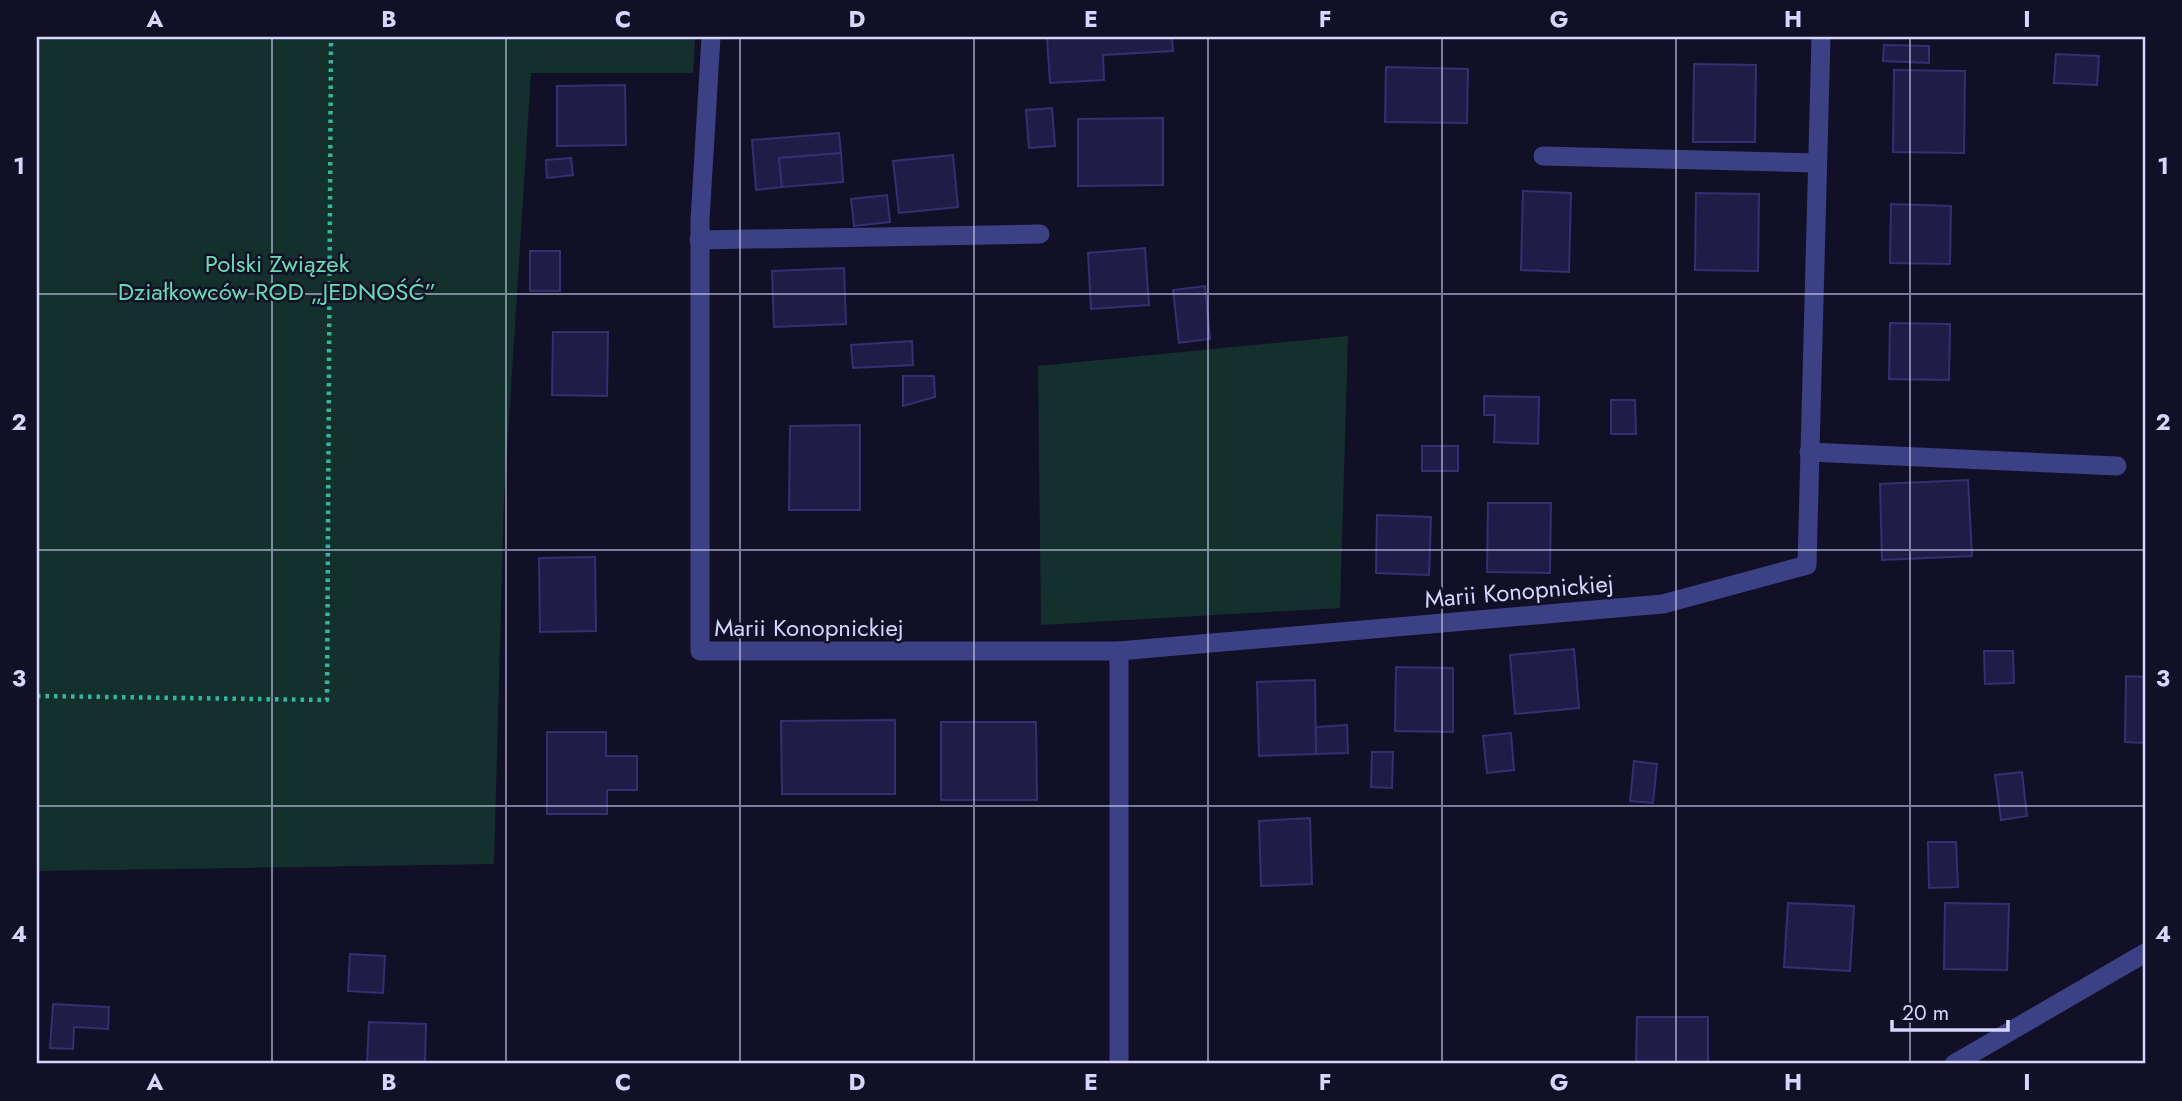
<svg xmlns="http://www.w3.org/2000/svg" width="2182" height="1101" font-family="Jost,sans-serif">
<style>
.green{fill:#13302c}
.building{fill:#201c47;stroke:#352f72;stroke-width:2}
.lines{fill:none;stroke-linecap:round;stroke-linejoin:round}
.path{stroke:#32b6a1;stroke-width:4.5;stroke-dasharray:3.5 5;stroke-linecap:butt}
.minor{stroke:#3c4084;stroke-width:19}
.grid{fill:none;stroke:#d6d6fe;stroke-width:2;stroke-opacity:0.55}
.labels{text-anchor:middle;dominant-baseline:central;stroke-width:5;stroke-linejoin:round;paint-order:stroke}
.park-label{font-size:24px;fill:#62deb2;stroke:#111026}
.street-label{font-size:24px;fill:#d6d6fe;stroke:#111026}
.neatline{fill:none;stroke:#d6d6fe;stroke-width:2.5}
.grid-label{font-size:23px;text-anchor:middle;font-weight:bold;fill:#d6d6fe}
</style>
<rect width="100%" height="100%" fill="#111026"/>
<!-- green -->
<g class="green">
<path d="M37,37h658l-2,36h-162l-27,425 -10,366 -457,7z"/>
<path d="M1348,336l-8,272 -299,17 -3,-259z"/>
</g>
<!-- building -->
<g class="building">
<path d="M1047,37h125l1,14 -70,4 1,25 -54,3z"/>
<path d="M1884,45l45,1v17l-46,-2z"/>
<path d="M2056,54l43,2 -2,29 -43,-2z"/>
<path d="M1694,64l62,1 -1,77h-62z"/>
<path d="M1386,67l82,2 -1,54 -82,-1z"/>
<path d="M1894,70l71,1 -1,82 -71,-1z"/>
<path d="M625,85l1,60 -69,1v-60z"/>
<path d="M1052,108l3,38 -26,2 -3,-38z"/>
<path d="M1163,118v67l-85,1v-67z"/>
<path d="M839,133l2,20 -62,5 3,29 -26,3 -4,-50z"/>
<path d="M841,153l2,29 -61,5 -3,-29z"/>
<path d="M953,155l5,52 -59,6 -6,-52z"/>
<path d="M571,158l2,17 -26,3 -1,-18z"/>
<path d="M1523,191l48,2 -2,79 -48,-2z"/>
<path d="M1696,193l63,1 -1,77 -63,-1z"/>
<path d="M887,195l3,27 -36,4 -3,-27z"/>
<path d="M1891,204l60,2 -1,58 -60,-1z"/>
<path d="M1145,248l4,57 -58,4 -3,-56z"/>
<rect x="530" y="251" width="30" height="40"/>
<path d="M844,268l2,56 -72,3 -2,-56z"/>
<path d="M1205,286l5,53 -31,4 -6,-53z"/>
<path d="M1890,323l60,1 -1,56 -60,-1z"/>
<path d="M553,332h55l-1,64 -55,-1z"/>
<path d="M912,341l1,24 -60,3 -2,-23z"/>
<path d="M903,376h31l1,21 -32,9z"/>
<path d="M1484,396l55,1 -1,47 -44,-2 1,-27h-11z"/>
<path d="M1611,400h24l1,34h-25z"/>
<path d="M860,425v85h-71l1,-84z"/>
<rect x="1422" y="446" width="36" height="25"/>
<path d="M1968,480l4,76 -90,4 -2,-76z"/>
<path d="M1488,503h63l-1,70 -63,-1z"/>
<path d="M1377,515l54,2 -2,58 -53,-2z"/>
<path d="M595,557l1,74 -56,1 -1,-74z"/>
<path d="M1574,649l5,59 -64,6 -5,-59z"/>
<path d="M1984,651h29l1,32 -29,1z"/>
<path d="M1396,667l57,1v64l-58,-1z"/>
<path d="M2126,676l19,1v66l-20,-1z"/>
<path d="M1315,680l1,74 -57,2 -2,-74z"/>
<path d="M895,720v74h-113l-1,-73z"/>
<path d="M941,722h95l1,78h-96z"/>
<path d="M1347,725l1,28 -32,1v-27z"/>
<path d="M547,732h59v24h31v34h-30v24h-60z"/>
<path d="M1511,733l3,37 -27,3 -4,-37z"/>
<path d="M1372,752h21l-1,36 -21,-1z"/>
<path d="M1634,761l23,3 -4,39 -23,-2z"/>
<path d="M2022,772l5,44 -26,4 -6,-45z"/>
<path d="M1310,818l2,66 -51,2 -2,-65z"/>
<path d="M1928,842h28l2,45 -29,1z"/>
<path d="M1788,903l66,3 -4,65 -66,-4z"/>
<path d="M1945,903l64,1 -2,66 -63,-1z"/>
<path d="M350,954l35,2 -2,37 -35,-2z"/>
<path d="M53,1004l56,3 -1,22 -34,-2 -1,22 -23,-1z"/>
<path d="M1637,1017h71v47h-72z"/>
<path d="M369,1022l57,2 -1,40h-58z"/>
</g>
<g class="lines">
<!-- path -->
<path class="path" d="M37,696l290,4 4,-663"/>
<!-- minor -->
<g class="minor">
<path d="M711,37l-11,183v431h419"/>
<path d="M1543,156l273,7"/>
<path d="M699,240l341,-6"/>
<path d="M1809,452l308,14"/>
<path d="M1119,1064v-413l544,-47 144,-39 14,-528"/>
<path d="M1954,1064l191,-111"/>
</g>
</g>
<!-- grid -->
<path class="grid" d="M272,37v1027M506,37v1027M740,37v1027M974,37v1027M1208,37v1027M1442,37v1027M1676,37v1027M1910,37v1027M37,294h2108M37,550h2108M37,806h2108"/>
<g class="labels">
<!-- park labels -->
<g class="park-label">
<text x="277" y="263">Polski Związek<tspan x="277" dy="28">Działkowców ROD „JEDNOŚĆ”</tspan></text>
</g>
<!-- street labels -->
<g class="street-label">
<text transform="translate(1519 591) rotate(-5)">Marii Konopnickiej</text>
<text x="809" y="627">Marii Konopnickiej</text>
</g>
</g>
<!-- border -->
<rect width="2182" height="1101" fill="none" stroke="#111026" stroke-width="77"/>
<!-- scale -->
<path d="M1892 1020v10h116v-10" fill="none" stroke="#d6d6fe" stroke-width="3.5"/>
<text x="1902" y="1020" font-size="21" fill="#d6d6fe" stroke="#111026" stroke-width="5" paint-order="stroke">20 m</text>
<rect x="38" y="38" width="2106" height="1024" class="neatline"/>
<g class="grid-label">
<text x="155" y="27">A</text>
<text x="389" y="27">B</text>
<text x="623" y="27">C</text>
<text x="857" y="27">D</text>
<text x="1091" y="27">E</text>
<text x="1325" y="27">F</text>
<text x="1559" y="27">G</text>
<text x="1793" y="27">H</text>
<text x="2027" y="27">I</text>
<text x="19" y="174">1</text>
<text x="2163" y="174">1</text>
<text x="19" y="430">2</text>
<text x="2163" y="430">2</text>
<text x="19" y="686">3</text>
<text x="2163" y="686">3</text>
<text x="19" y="942">4</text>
<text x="2163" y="942">4</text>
<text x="155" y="1090">A</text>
<text x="389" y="1090">B</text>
<text x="623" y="1090">C</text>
<text x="857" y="1090">D</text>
<text x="1091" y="1090">E</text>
<text x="1325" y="1090">F</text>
<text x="1559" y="1090">G</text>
<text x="1793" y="1090">H</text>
<text x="2027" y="1090">I</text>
</g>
</svg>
